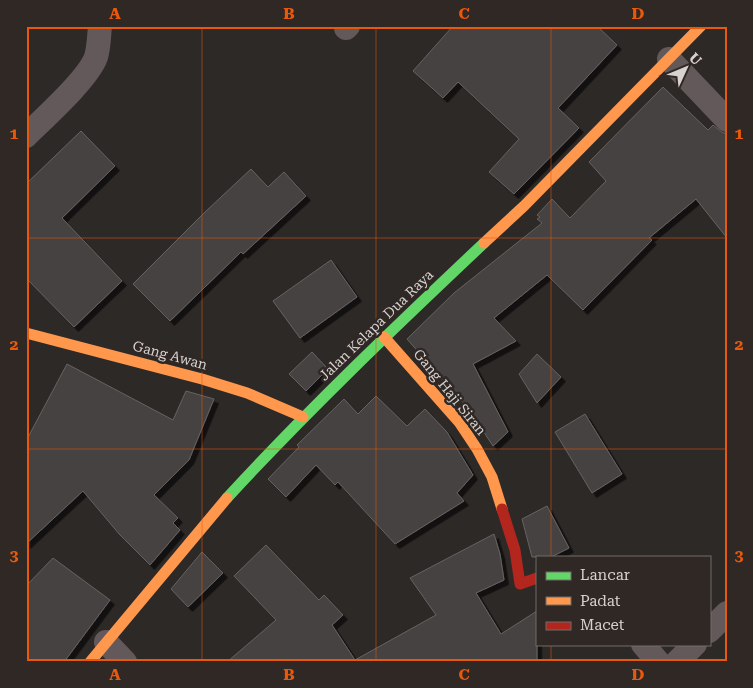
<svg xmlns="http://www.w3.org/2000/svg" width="753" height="688" font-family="'Roboto Serif',serif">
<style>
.building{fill:#474342;stroke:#666261;filter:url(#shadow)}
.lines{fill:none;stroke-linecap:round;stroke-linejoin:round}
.street{stroke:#64595a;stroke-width:24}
.fast{stroke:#63d668;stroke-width:11}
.slow{stroke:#ff974d;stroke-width:11}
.jam{stroke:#b3261e;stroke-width:11}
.grid{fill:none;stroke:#e8590c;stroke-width:1;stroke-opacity:0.55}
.labels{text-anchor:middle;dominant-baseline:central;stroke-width:5;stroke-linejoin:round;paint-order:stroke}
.street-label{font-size:14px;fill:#d7d2d0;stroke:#2f2825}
.neatline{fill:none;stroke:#e8590c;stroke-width:2}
.grid-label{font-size:16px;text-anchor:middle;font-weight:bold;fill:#e8590c}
</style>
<defs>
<filter id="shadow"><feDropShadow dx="4.5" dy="4.5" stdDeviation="0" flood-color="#0009"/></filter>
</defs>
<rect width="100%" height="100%" fill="#2d2927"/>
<!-- building -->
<g class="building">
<path d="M453,26h144l20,19 -59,63 21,20 -65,66 -25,-22 30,-33 -61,-57 -15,16 -30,-27z"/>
<path d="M663,87l45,43 5,-5 10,8h4v105l-31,-39 -47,39 3,2 -69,70 -36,-35 -53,43 22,23 -43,23 35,68 -15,14 -23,-35 -63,-72 47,-46 88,-70 -5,-4 3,-2 -3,-2 15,-16 18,19 36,-37 -17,-19z"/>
<path d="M81,131l34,35 -53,52 60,63 -48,46 -48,-49v-94z"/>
<path d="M251,169l17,18 16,-15 22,24 -63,58 -2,-2 -71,69 -37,-37 71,-71z"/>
<path d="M331,260l26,37 -57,41 -27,-37z"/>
<path d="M312,352l16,17 -22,22 -17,-17z"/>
<path d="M537,354l24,23 -24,26 -18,-29z"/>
<path d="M67,364l106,56 13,-29 28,8 -25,61 -35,35 24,23 -5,5 7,7 -30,35 -30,-30 -37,-44 -57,53v-103z"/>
<path d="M376,396l31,30 18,-17 22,23 26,43 -16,18 7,8 -69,43 -57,-62 -3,3 -19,-20 -30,32 -18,-18 31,-32 -2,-2 47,-46 14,15z"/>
<path d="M585,414l37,60 -30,19 -37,-61z"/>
<path d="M547,506l22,42 -18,9h-19l-10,-38z"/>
<path d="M494,534l6,20 4,26 -28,13 25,41 36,-23v51h-310l49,-42 -42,-44 32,-31 53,55 5,-5 19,20 -11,10 23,35 81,-45 -26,-37z"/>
<path d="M202,552l21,21 -35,34 -17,-18z"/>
<path d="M53,558l57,42 -46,62h-38v-76z"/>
</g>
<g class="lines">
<!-- street -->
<g class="street">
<path d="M346,28l2,-2"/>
<path d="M669,59l58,61"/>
<path d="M26,136c18,-18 62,-57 70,-79 3,-10 3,-21 4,-31"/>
<path d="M709,631l18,-18"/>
<path d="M106,642l19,20"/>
<path d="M643,644l15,18"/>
<path d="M677,662l18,-18"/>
</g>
<!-- fast -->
<path class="fast" d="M227,498c82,-89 169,-172 257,-255"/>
<!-- slow -->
<g class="slow">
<path d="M484,243l40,-37 177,-180"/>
<path d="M26,333l176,46 45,14 56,24"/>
<path d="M384,337l75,85 18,27 15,28 10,32"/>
<path d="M90,662l137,-164"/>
</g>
<!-- jam -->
<path class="jam" d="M502,509l13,41 5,34 17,-6"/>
</g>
<!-- grid -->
<path class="grid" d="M202,26v636M376,26v636M551,26v531M26,238h701M26,449h701M551,644v18"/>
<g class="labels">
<!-- street labels -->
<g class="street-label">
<text transform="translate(376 325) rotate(-44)">Jalan Kelapa Dua Raya</text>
<text transform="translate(170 355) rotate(15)">Gang Awan</text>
<text transform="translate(450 392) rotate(51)">Gang Haji Siran</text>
</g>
</g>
<!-- border -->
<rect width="753" height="688" fill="none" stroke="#2f2825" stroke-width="55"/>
<!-- legend -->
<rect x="536" y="556" width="175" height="90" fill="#2f2825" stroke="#726c69"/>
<rect x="546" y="572" width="25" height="8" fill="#63d668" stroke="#726c69"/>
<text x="580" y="580" font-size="15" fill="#d7d2d0">Lancar</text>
<rect x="546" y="597" width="25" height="8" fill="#ff974d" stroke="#726c69"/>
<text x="580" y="606" font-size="15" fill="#d7d2d0">Padat</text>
<rect x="546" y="622" width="25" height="8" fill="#b3261e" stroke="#726c69"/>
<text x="580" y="630" font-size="15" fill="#d7d2d0">Macet</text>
<!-- north arrow -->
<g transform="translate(686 68) rotate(46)" stroke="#2f2825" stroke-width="4" paint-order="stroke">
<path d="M0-4L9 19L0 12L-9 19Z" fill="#d7d2d0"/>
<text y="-8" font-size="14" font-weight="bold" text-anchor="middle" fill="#d7d2d0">U</text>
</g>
<rect x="28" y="28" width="698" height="632" class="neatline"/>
<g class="grid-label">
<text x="115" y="19">A</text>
<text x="289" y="19">B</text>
<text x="464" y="19">C</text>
<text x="638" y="19">D</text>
<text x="14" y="139">1</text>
<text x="739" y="139">1</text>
<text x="14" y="350">2</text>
<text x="739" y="350">2</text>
<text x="14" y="561">3</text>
<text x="739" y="561">3</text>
<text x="115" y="680">A</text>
<text x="289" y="680">B</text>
<text x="464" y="680">C</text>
<text x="638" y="680">D</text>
</g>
</svg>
